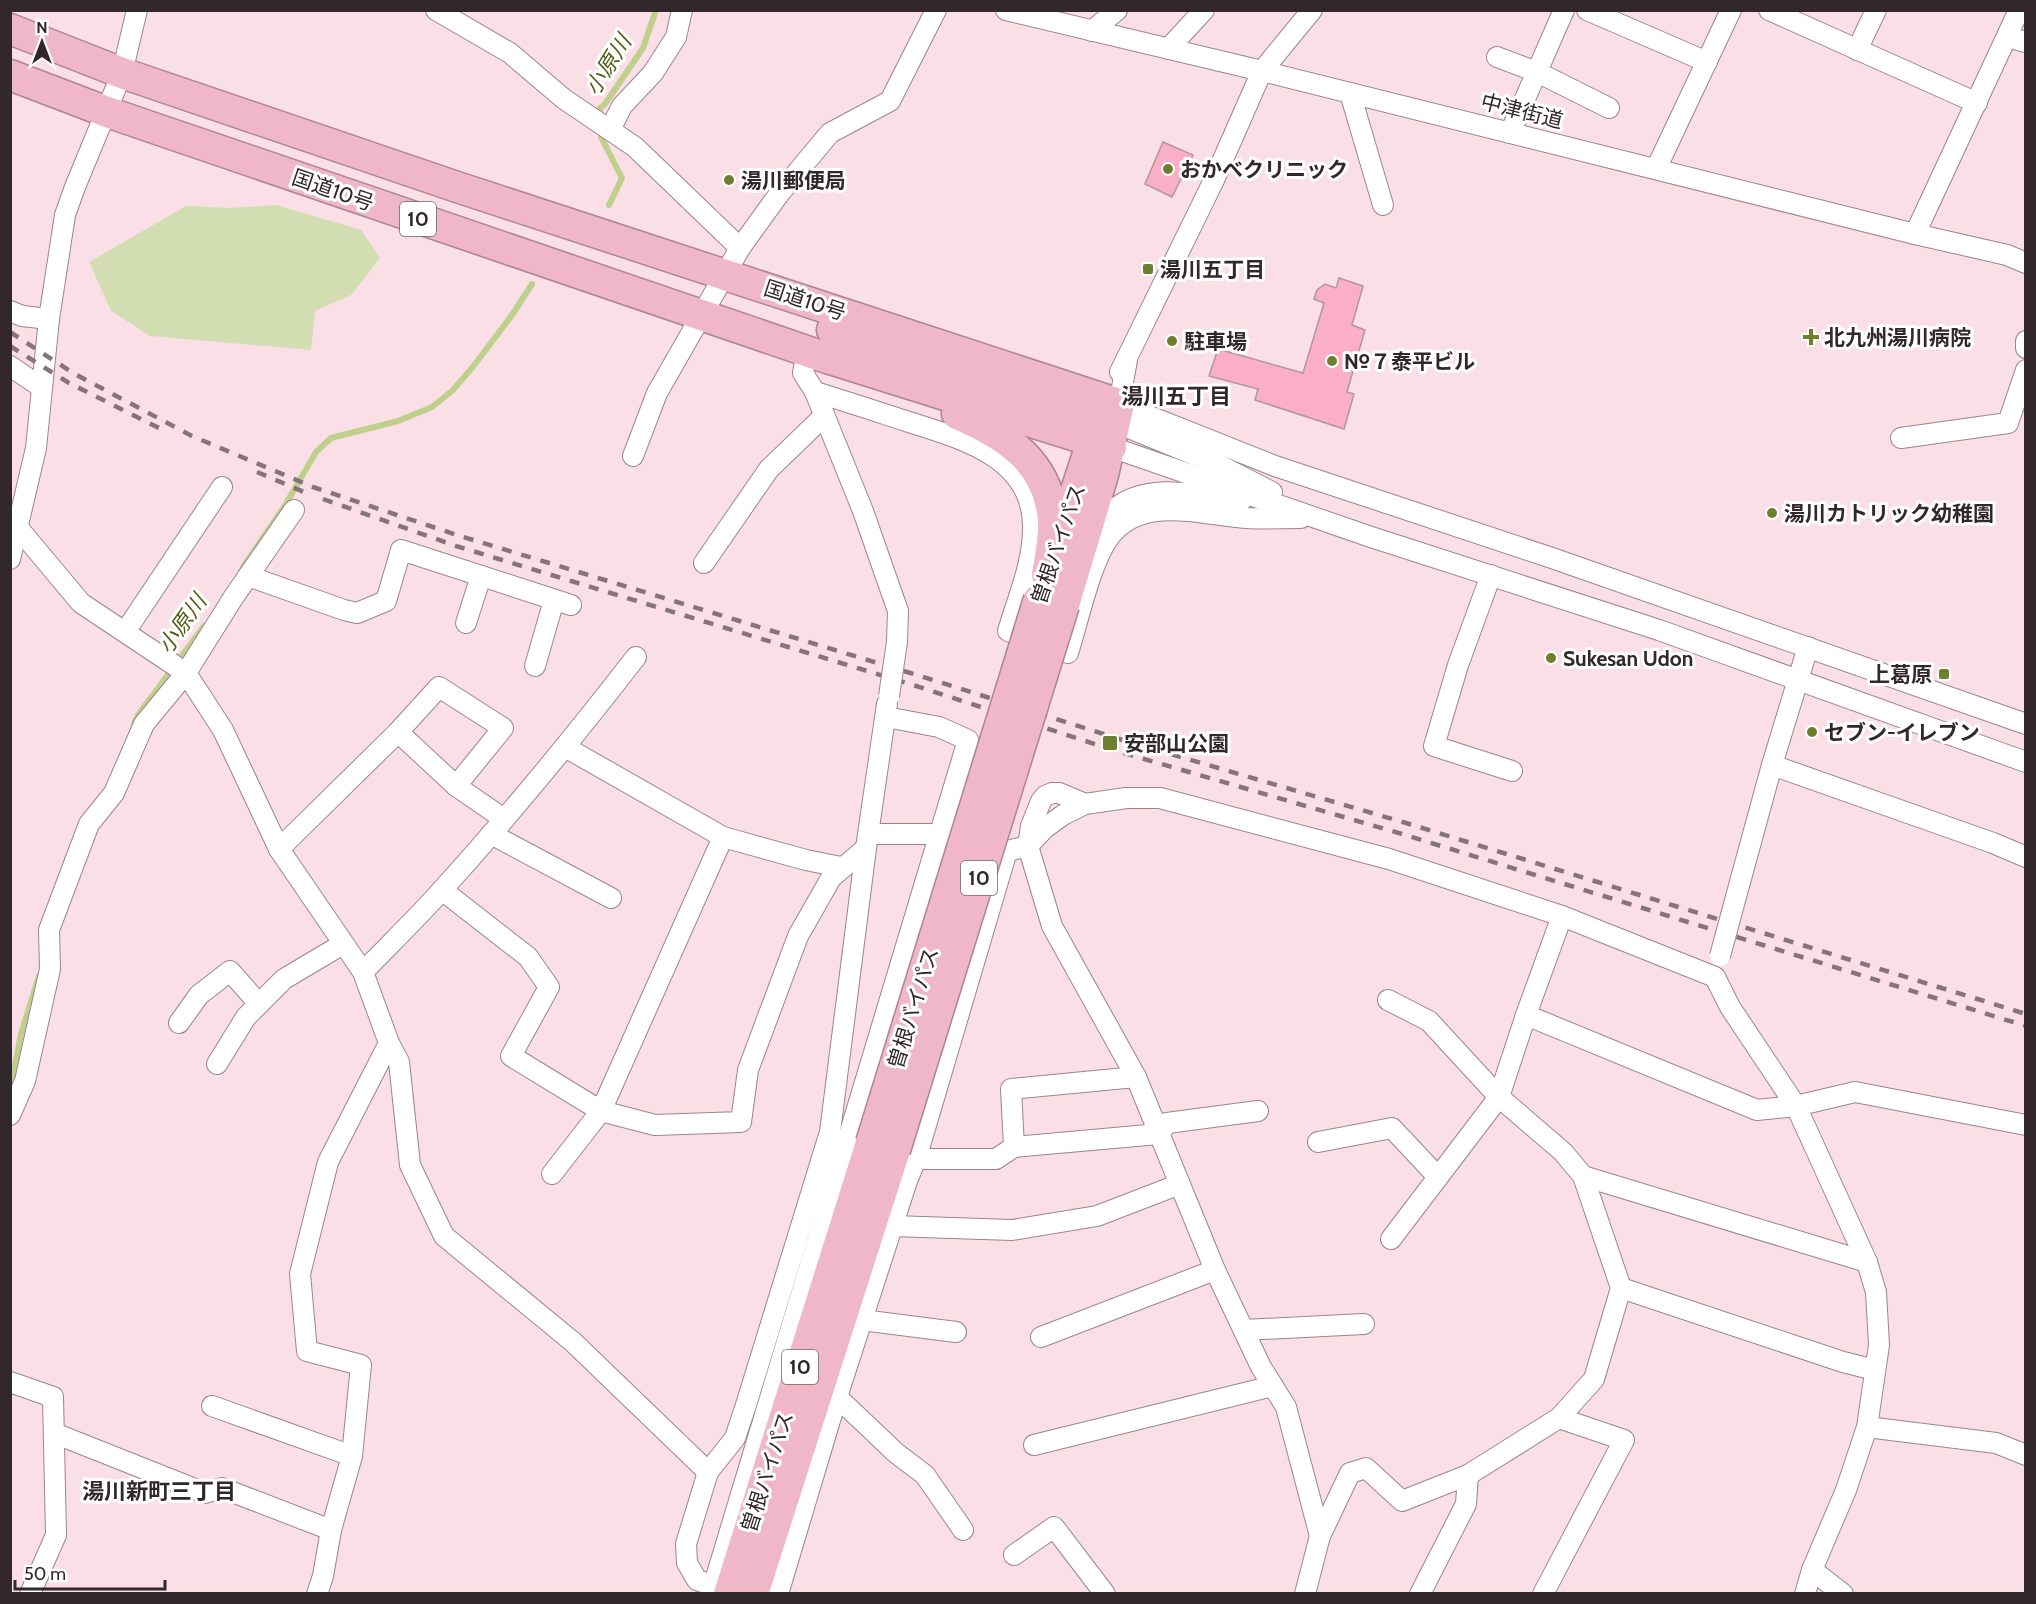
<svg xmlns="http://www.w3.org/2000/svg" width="2036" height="1604" font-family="Cabin,'Noto Sans JP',sans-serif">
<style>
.green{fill:#d2deb2}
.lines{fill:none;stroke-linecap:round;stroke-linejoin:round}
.stream{stroke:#bfd08d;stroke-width:6}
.building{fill:#faafc7;stroke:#b0969e;stroke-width:1.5}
.minor-casing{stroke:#9d848c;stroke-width:22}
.highway-casing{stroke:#ad8591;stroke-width:33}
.minor{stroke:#fff;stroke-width:20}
.highway{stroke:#efb7c8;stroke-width:30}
.rail{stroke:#867479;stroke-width:4.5;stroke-dasharray:10 10;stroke-linecap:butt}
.minor-bridge-casing{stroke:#9d848c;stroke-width:22;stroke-linecap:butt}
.highway-bridge-casing{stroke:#ad8591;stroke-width:33;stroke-linecap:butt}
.minor-bridge{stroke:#fff;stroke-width:20}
.highway-bridge{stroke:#efb7c8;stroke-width:30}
.poi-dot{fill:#6d7e2d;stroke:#fff;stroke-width:2}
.labels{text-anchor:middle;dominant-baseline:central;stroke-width:6;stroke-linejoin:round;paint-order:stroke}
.shield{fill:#fff;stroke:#70686b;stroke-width:1.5}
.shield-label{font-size:20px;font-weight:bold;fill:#32282b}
.street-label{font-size:21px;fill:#32282b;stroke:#fff}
.poi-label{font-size:21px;font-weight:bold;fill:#32282b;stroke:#fff;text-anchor:start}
.water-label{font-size:22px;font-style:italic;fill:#515f16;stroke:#fff}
.neighbourhood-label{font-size:22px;font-weight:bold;fill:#32282b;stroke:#fff}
</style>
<rect width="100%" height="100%" fill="#fbdfe7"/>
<!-- green -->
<path class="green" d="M276,205l85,25 19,28 -29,37 -36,16 -4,39 -161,-14 -39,-25 -22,-49 97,-56 44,2z"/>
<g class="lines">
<!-- stream -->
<g class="stream">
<path d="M601,120l-1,-12 5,-4 38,-56 13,-38"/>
<path d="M601,130v7l21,41 -13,27"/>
<path d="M243,567l41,-60 32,-55 15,-14 67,-17 34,-14 20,-16 20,-23 40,-53 20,-31"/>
<path d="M134,724l4,-9 66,-89"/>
<path d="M10,1091l11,-57 18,-58"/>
</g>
</g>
<!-- building -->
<g class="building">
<path d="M1163,142l30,13 -21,42 -27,-13z"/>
<path d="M1339,278l24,8 -11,39 13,5 -18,62 7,2 -10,35 -89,-29 3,-11 -49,-13 9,-27 85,24 21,-70 -10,-4 3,-9 8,-6 11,4z"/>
</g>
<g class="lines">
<!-- minor casing -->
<g class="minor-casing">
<g id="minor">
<path d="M436,10l74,43 54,46 71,48 105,101"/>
<path d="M1006,10l256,61 653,163 92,21 19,8"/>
<path d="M1587,10l120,52"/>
<path d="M1769,10l208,93"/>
<path d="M1092,31l25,-21"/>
<path d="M2007,37l19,5"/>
<path d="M1168,49l36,-39"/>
<path d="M1857,50l19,-40"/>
<path d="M1497,57l40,15 72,36"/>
<path d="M1350,93l33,112"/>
<path d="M610,130l12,-24 31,-33 23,-36 6,-27"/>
<path d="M1510,133l54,-123"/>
<path d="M1656,169l75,-159"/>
<path d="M1915,234l104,-224"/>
<path d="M10,311l12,5 27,3"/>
<path d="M2026,341v7"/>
<path d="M807,351l-4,22 12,19 48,119 35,100 -1,31"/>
<path d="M1127,360l-8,44 156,62 277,92 474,166"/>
<path d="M10,366l31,21"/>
<path d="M1120,372l94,-192 48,-109 50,-61"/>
<path d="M815,392c30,9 60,19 91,29 53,17 126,35 127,104 1,36 -15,72 -25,106l60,22c10,-32 20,-78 35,-106 29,-55 93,-33 143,-29 18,1 37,0 55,0"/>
<path d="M1111,409l11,15 7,4 88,36 55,28"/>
<path d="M1901,438l107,-15 18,-53"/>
<path d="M1111,447l260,90 288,93 367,132"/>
<path d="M633,456l24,-63 83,-145 39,-54 51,-61 60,-32 46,-91"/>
<path d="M19,529l62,74 105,70 37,57 56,119 84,123 26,71 10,19 11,103 34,71 129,106 135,130"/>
<path d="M1091,538c6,-9 12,-18 20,-26 34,-32 89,-17 130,-11"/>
<path d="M10,559l26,-111 13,-129 16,-104 10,-28 47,-114 15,-63"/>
<path d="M704,563l65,-94 55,-53"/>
<path d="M1491,575l-33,90 -24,81 78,25"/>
<path d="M248,576l96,34 13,3 29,-12 15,-51 170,55"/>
<path d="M466,623l15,-47"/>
<path d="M125,632l97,-145"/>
<path d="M535,666l19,-66"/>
<path d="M398,732l41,-45 64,41 -47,58"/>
<path d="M1772,765l221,78 33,14"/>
<path d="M1085,804l-26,-11h-7l-7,3 -4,5 -10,25 -3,20 24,80 84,151 79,193 46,97 25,40 34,129"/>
<path d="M491,834l120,64"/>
<path d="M869,834h71l10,3"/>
<path d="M723,837l83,23 35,7"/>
<path d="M279,849l119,-117 58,54 48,33"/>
<path d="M1740,882l32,-117 36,-118"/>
<path d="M442,890l86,67 21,30 -38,69 90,55 122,-274 -158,-90"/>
<path d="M363,972c26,-27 54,-54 79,-82 68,-75 132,-153 194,-233"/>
<path d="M1388,1000l41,21 70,76 -108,142"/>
<path d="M1526,1015l231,95 39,-4 59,-14 171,33"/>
<path d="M179,1023l20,-28 31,-24 29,33"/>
<path d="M217,1064l29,-47 38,-38 59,-35"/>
<path d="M1136,1077l-125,12 3,58 145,-13 8,-11 91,-12"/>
<path d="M10,1115l15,-34 25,-112 -1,-39 40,-106 25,-31 30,-69 42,-51 47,-75 61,-88"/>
<path d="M1318,1142l74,-14 46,49"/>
<path d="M916,1159h80l18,-12"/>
<path d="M552,1174l49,-63 54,14 86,-3 7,-52 50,-134 33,-58 35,-30"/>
<path d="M1583,1176l284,86"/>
<path d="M892,1226l120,4 85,-14 83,-32"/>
<path d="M1621,1288l222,74 32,8"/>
<path d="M862,1320l94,12"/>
<path d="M1244,1330l120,-6"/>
<path d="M1041,1337l174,-67"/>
<path d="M10,1382l43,15 3,138 -26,59"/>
<path d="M837,1397l59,56 29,22 38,55"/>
<path d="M212,1406l140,50"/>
<path d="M1867,1427l129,16 30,12"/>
<path d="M54,1433l151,60 17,-5 109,42"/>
<path d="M1034,1445l239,-59"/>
<path d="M1014,1555l40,-28 51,67"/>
<path d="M1812,1570l31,24"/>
<path d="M726,1590l-29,-10 -10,-17 -1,-19 22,-72 27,-34 11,-33 84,-273 36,-284 21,-144"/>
<path d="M317,1594l6,-18 8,-46 21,-74 9,-91 -54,-14 -7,-77 28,-112 61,-119"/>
<path d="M711,1594l257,-854 -29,-13 -53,-10"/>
<path d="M778,1594l59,-197 70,-216 9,-22 91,-308 21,-5 17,-18 18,-13 22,-11 41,-6h34l229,61 173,57 153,61 15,30 66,99 71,156 9,30 3,53 -12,82 -21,63 -34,80 -7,24"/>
<path d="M1305,1594l15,-58 30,-63 16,-5 36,33 66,-26 91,-57 35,-39 27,-91 -38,-112 -20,-24 -64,-55 27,-82 36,-99"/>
<path d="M1420,1594l46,-90 2,-29"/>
<path d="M1543,1594l81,-154 -65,-22"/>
</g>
</g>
<!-- highway casing -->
<g class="highway-casing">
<g id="highway">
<path d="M10,29l112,44 335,114 662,217 -16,71 -39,130"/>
<path d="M10,75l97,37 720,246 284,89"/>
<path d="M832,330l241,83 22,9"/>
<path d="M957,414c49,21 91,47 96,106 1,18 -3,37 -6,55"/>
<path d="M1058,545l32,-97"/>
<path d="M729,1594l142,-451"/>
<path d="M753,1594l142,-444"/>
</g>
</g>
<!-- minor -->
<use href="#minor" class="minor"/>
<!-- highway -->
<use href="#highway" class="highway"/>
<!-- rail -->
<g class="rail">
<path d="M10,332l63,41 119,63 121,51 144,48 460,140 199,63 290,85 620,191"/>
<path d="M10,346l59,37 92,46"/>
<path d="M257,472l47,20"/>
<path d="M323,499l133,47 454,138 200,65 292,85 624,192"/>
</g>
<!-- minor-bridge casing -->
<g class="minor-bridge-casing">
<g id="minor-bridge">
<path d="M889,696l8,-54"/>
<path d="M1720,956l20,-74"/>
</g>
</g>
<!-- highway-bridge casing -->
<g class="highway-bridge-casing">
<g id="highway-bridge">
<path d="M871,1143l168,-544"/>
<path d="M895,1150l169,-545"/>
</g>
</g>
<!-- minor-bridge -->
<use href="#minor-bridge" class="minor-bridge"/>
<!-- highway-bridge -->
<use href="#highway-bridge" class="highway-bridge"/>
</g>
<!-- markers -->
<g class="poi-dot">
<circle cx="1168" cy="169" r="6"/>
<circle cx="729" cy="180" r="6"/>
<rect x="1142" y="263" width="12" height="12" rx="3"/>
<path d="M1808 328h6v6h6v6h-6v6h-6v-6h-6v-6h6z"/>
<circle cx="1172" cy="341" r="6"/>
<circle cx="1332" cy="361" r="6"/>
<circle cx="1772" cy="513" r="6"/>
<circle cx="1551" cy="658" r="6"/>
<rect x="1938" y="668" width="12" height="12" rx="3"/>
<circle cx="1812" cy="732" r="6"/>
<rect x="1102" y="735" width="16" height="16" rx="3"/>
</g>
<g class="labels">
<!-- shield labels -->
<g class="shield">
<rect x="400" y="202" width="36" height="34" rx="4.5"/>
<rect x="961" y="861" width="36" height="34" rx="4.5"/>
<rect x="782" y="1350" width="36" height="34" rx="4.5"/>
</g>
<g class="shield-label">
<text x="418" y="219">10</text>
<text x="979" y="878">10</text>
<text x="800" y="1367">10</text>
</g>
<!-- street labels -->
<g class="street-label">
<text transform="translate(1522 111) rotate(14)">中津街道</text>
<text transform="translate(333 190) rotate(19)">国道10号</text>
<text transform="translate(805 300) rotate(18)">国道10号</text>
<text transform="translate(1058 544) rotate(-71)">曽根バイパス</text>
<text transform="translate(913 1008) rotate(-73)">曽根バイパス</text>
<text transform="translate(767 1472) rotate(-72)">曽根バイパス</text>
</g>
<!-- poi labels -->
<g class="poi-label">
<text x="1180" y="169">おかべクリニック</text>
<text x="741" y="180">湯川郵便局</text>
<text x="1160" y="269">湯川五丁目</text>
<text x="1824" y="337">北九州湯川病院</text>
<text x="1184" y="341">駐車場</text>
<text x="1344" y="361">№７泰平ビル</text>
<text x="1784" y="513">湯川カトリック幼稚園</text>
<text x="1563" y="658">Sukesan Udon</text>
<text x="1932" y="674" text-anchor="end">上葛原</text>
<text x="1824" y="732">セブン-イレブン</text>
<text x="1124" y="743">安部山公園</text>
</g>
<!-- water labels -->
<g class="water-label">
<text transform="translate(608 65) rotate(-58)">小原川</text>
<text transform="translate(182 624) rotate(-55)">小原川</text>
</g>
<!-- neighbourhood labels -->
<g class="neighbourhood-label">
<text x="1176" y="396">湯川五丁目</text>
<text x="159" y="1491">湯川新町三丁目</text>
</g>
</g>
<!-- border -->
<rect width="2036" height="1604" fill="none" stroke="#32282b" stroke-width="24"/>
<!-- north arrow -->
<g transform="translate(42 42)" stroke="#ffffff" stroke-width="4.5" paint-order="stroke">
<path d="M0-4.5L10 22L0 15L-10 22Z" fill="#32282b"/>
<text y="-9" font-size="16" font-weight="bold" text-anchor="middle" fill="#32282b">N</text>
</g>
<!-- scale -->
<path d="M15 1580v9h150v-9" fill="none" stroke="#32282b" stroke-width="3"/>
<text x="24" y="1580" font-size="18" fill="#32282b" stroke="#ffffff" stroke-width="4.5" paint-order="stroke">50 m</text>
</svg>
